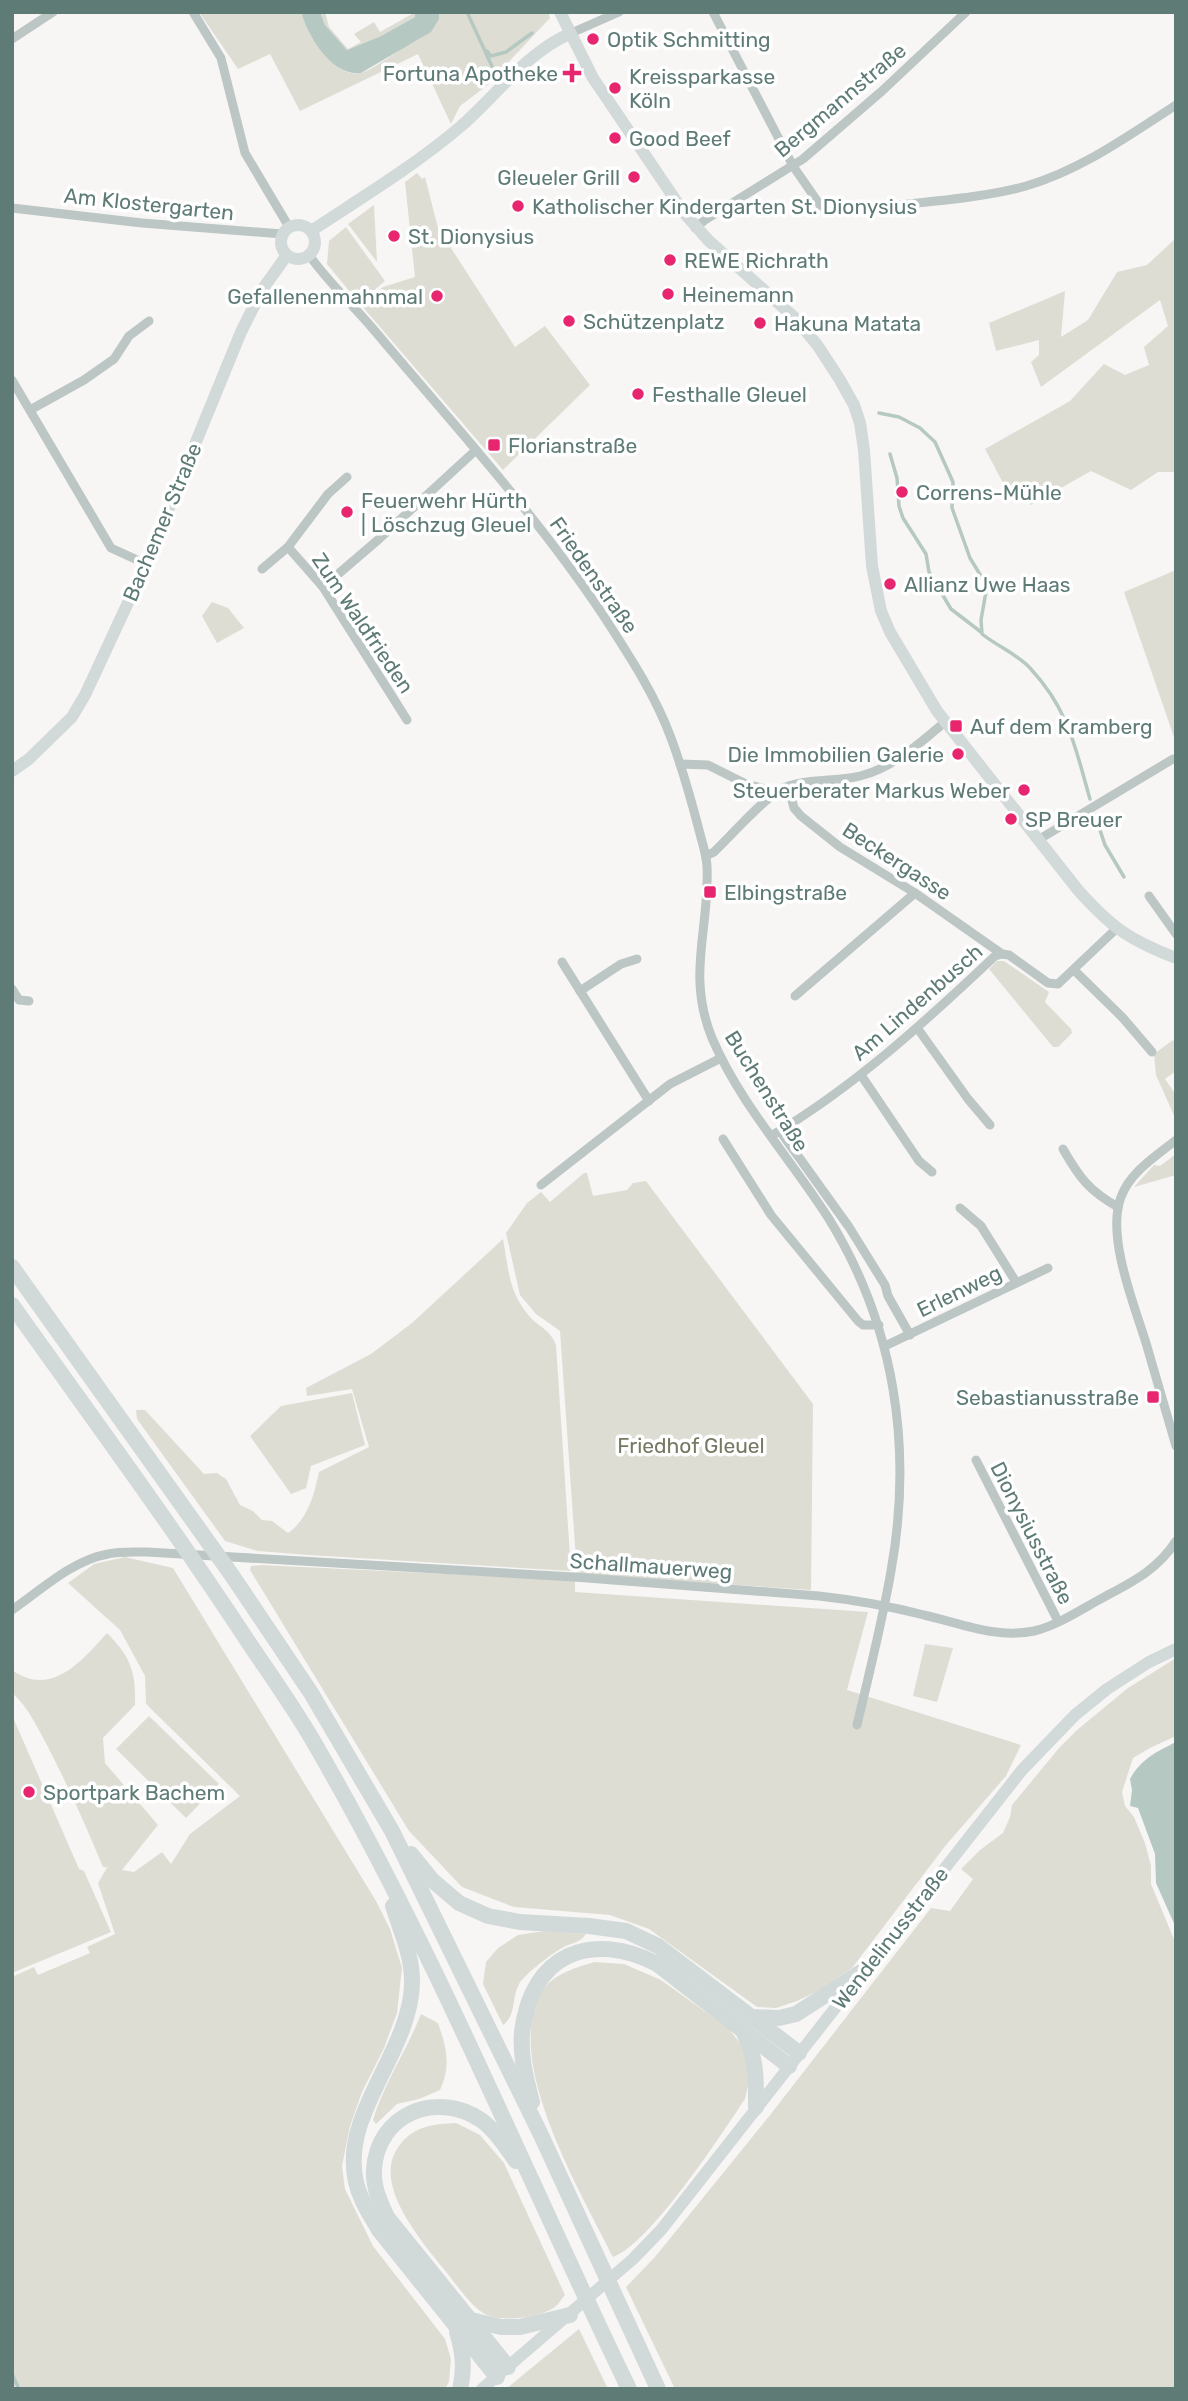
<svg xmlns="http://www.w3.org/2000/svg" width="1188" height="2401" font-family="Rubik,sans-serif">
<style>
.green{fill:#ddddd4}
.water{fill:#b6c8c2}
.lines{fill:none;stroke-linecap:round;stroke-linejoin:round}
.stream{stroke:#b6c8c2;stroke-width:3.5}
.street{stroke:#bcc6c4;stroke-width:9}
.secondary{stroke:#d2dad9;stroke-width:12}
.highway{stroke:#d2dad9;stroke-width:16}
.poi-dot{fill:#e7266f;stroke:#fff;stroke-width:2.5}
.labels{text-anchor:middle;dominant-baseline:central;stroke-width:7;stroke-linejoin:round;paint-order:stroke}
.poi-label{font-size:21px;fill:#5e7b76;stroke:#fff;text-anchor:start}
.street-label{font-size:21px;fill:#5e7b76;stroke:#fff}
.park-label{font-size:21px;fill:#747961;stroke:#fff}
</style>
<rect width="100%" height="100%" fill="#f8f6f5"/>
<!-- green -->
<g class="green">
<path d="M199,12h102c6,21 33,67 60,61 11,-3 31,-18 42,-25 18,-10 31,-14 35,-36h110l2,6 -48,51 -5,9 -37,28 -9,18 -33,-70 -118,57 -30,-57 -32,15z"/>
<path d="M320,12h5l4,15 19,22 13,-7 -7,-8 20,-12 6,10 32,-18v-2h3v5l-34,19 -34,14 -22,-25z"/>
<path d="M417,173l5,6 3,-2 13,51 77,119 30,-21 45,59 -87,85 -142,-165 22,-18 32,-10 -10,-95z"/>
<path d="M374,205l3,57 -29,-38z"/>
<path d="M346,227l39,54 -26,22 -32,-39 2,-23z"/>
<path d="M1176,238v234h-18l-27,18 -40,-19 -60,34 -29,-24 -17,-32 85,-48 34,-37 21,11 24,-10 -5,-18 24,-21 -8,-26 -119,87 -10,-25 8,-7v-15l-43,11 -7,-28 76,-32 -4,46 27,-17 29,-48 30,-7z"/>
<path d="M1176,570v173l-52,-151z"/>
<path d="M212,602l16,6 16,20 -27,15 -15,-27z"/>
<path d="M997,961h7l45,31 -4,10 26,27 1,4 -14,14h-5l-64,-78z"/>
<path d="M1173,1040l3,4v27l-11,8 11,16v25l-20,-45 -2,-21z"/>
<path d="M1176,1154v21l-42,12 20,-22 6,1z"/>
<path d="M584,1173h3l6,23 34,-6 6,-7 13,-2 167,223 -2,186 -234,-16 -17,-243 -24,-17 -16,-19 -14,-62 21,-30 14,-11 9,10z"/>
<path d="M503,1239c6,32 5,52 27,78 10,11 20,12 26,28l15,226 -263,-16 -50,-4 -33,-10 -88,-122 -1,-9h9l59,64 13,-1 9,6 14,26 13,6 9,9 10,1 16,12c20,-14 26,-38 31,-61l50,-25 -17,-58 -45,7 -1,-8 65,-34 41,-31z"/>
<path d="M352,1393l13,52 -54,21 -5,22 -15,6 -41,-58 31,-30z"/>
<path d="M125,1557l48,11 203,333 14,28 12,39 -5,45 -13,35 -22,44 -12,34 -8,40 3,23 28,57 72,93 6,20 -2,23 -4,7h-433v-412l22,-10 4,8 52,-22 -3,-6 28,-13 -17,-51 9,-15h3l-7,-1c-17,-41 -35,-81 -55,-120 -10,-18 -20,-41 -36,-54v-23c39,28 70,-9 95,-37 24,24 29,39 28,72l-32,33 2,25 53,62 -36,45 12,2 28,-20 9,12 19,-30 50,-38 -94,-92 -1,-28 -25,-46 -52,-47 26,-19z"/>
<path d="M261,1565l314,15v12l293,20 -21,78 174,55 -15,31 -60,69 -94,123 -34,23 -21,10 -21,7 -19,-1 -108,-78 -39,-14 -96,-8 -52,-20 -53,-56 -159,-261 1,-4z"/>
<path d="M925,1644l28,4 -16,54 -24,-6z"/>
<path d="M1176,1658v78l-26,12 -17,10 -11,34 3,14 9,11 11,26 6,23v18l25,60v445h-501l-49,-102 29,-30 115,-142 161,-207 19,3 23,-32 -12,-10 19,-19 23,-17 7,-16 2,-12 47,-57 18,-18 51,-42z"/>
<path d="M12,1715l67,154 5,2 27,61 -99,41z"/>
<path d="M149,1716l70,68 -33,34 -70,-69z"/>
<path d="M545,1931l41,3c-7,10 -14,8 -24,14 -11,6 -37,26 -43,36 -8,15 -2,30 -16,41l-20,-41 3,-22 12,-14 20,-13z"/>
<path d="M594,1962l30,2 37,16 67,48 12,15 7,15 2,23 -4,18c-24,36 -95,145 -132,158 -31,-63 -111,-196 -72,-264 11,-19 34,-25 53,-31z"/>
<path d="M421,2014l17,9c9,26 13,42 2,67l-21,9 -22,5 -21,20 -3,-4c11,-37 34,-70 48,-106z"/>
<path d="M456,2123l24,12 24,28 61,132c-3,3 -6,9 -10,12 -14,11 -52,15 -68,8 -15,-6 -33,-34 -44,-47 -23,-29 -72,-85 -44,-122 15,-20 33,-22 57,-23z"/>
<path d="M579,2329l29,60h-102z"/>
</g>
<!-- water -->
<g class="water">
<path d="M301,12h19l5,13 22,25 34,-14 34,-19v-5l24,1v6l-8,13 -70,41c-29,4 -53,-37 -60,-61z"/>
<path d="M1176,1742v186l-20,-45 -1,-29 -17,-46 -8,-2 2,-16 -2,-11c11,-20 26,-27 46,-37z"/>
</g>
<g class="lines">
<!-- stream -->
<g class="stream">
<path d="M467,12l29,63"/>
<path d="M487,51l4,5 15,-4 26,-19"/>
<path d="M879,413l20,4 21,11 15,14 18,40 -1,26 18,50 17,28 -6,34 1,14c15,12 35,20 48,34 39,42 45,79 60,131"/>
<path d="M890,454l7,24 2,28 4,12 23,36 3,18 22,37 30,23"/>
<path d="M1095,815l10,30 19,32"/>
<path d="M12,2374l7,15"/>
</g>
<!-- street -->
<g class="street">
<path d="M193,12l28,46 24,95 44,74"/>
<path d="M713,12l80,154 27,39c17,12 48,3 68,1 45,-5 94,-8 138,-20 55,-16 102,-50 150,-81"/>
<path d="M569,34l50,-22"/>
<path d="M12,39l41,-27"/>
<path d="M12,208l130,15 141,11"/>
<path d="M695,228l10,-8 98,-61 79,-68 84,-79"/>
<path d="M309,255c19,27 44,50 65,75 78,93 161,183 229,285 25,39 52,79 68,123 11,29 19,58 27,88 3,13 8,26 9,40 3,63 -21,108 5,172 28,66 79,121 117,181 66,107 84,229 62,352 -9,52 -22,103 -34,154"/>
<path d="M12,380l99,168 35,16"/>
<path d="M30,410l54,-30 30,-21 15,-23 20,-15"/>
<path d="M288,547l35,40 84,133"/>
<path d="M262,569l26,-22 40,-53 19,-17"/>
<path d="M323,587l56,-48 97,-89"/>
<path d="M680,764l28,1 38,19 16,4 10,8"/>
<path d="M788,786l6,22 7,8 39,31 75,46 87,61"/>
<path d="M1038,840l135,-81"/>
<path d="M706,856l8,-4c18,-17 47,-51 66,-62 20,-12 57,-8 80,-14 33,-8 60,-33 85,-54"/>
<path d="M1149,896l27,38"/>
<path d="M562,962l87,139"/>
<path d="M1074,970l49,48 29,34"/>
<path d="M12,989l7,11 10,1"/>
<path d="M580,991l41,-27 16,-5"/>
<path d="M795,996l120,-103"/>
<path d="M918,1029l50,70 22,26"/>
<path d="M861,1075l58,86 13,11"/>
<path d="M780,1131l69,96 36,58 3,11 22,39"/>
<path d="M771,1136c83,-49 154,-114 224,-180l7,-2 7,1 39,28 10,1 58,-55"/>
<path d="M723,1139l48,76 87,106 5,4h16"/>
<path d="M1176,1140c-20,16 -46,32 -55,57 -15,39 13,107 25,146 10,34 20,68 30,103"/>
<path d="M1063,1149c16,28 26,42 55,58"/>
<path d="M541,1185l129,-101 51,-26"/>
<path d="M960,1208l21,18 35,56"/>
<path d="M885,1346l163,-78"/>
<path d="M976,1460l82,161"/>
<path d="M12,1610c29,-20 61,-50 96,-56 12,-3 26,-2 39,-2l427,25 245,19c36,4 70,10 105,19 36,8 72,24 110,16 25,-6 49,-23 72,-35 28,-15 52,-27 70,-55"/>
</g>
<!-- secondary -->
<g class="secondary">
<path d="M560,12l33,66 92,136 23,26 87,78 23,28 22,34 14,25 6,18 4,27 8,116 9,45 9,21 47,79 141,179c33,37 51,50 98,68"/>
<circle cx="298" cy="242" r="17"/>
<path d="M311,231c50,-33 103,-65 149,-104 36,-31 65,-73 109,-93"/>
<path d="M12,771l17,-12 43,-42 13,-22 61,-131 95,-232 21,-42 25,-35"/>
<path d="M482,2389l151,-130 28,-29 361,-460 53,-55 32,-26 42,-27 27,-13"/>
</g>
<!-- highway -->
<g class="highway">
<path d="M12,1267l219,307 80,119 81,138 149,304 117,254"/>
<path d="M12,1305c79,111 160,221 235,335 22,33 45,65 65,99 122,209 212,433 317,650"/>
<path d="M411,1854l21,26 27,23 29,13 32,6 69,4 37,5 32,15 141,107"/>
<path d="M393,1906c8,26 20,51 19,78 -2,69 -72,130 -56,198 4,18 14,32 23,48l118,147"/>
<path d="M753,2017l26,1 17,-4 73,-47"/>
<path d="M744,2033c13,27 12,45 12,74"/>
<path d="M532,2102c-6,-23 -12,-46 -10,-70 9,-78 69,-102 135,-68l132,102"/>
<path d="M471,2320l30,7h19l50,-12"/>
<path d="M457,2332c6,20 8,36 3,57"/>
<path d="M508,2367l-121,-150c-7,-15 -14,-30 -13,-47 3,-56 62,-80 107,-50 14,10 25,27 35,41"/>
</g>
</g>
<!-- markers -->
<g class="poi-dot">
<circle cx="593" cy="39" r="7"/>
<path d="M568.5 62.5h7v7h7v7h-7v7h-7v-7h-7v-7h7z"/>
<circle cx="615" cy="88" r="7"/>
<circle cx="615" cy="138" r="7"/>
<circle cx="634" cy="177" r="7"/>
<circle cx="518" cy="206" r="7"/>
<circle cx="394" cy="236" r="7"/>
<circle cx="670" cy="260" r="7"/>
<circle cx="668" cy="294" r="7"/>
<circle cx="437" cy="296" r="7"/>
<circle cx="569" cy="321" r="7"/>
<circle cx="760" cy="323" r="7"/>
<circle cx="638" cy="394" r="7"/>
<rect x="487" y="438" width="14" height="14" rx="3.5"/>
<circle cx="902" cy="492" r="7"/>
<circle cx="347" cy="512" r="7"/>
<circle cx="890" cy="584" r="7"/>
<rect x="949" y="719" width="14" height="14" rx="3.5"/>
<circle cx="958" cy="754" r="7"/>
<circle cx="1024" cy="790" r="7"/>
<circle cx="1011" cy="819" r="7"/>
<rect x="703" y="885" width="14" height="14" rx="3.5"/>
<rect x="1146" y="1390" width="14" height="14" rx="3.5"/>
<circle cx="29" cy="1792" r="7"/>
</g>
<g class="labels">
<!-- poi labels -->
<g class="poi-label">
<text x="607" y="39">Optik Schmitting</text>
<text x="558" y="73" text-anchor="end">Fortuna Apotheke</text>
<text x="629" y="76">Kreissparkasse<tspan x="629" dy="24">Köln</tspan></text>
<text x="629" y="138">Good Beef</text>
<text x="620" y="177" text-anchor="end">Gleueler Grill</text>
<text x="532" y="206">Katholischer Kindergarten St. Dionysius</text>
<text x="408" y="236">St. Dionysius</text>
<text x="684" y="260">REWE Richrath</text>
<text x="682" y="294">Heinemann</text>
<text x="423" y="296" text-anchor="end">Gefallenenmahnmal</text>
<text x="583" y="321">Schützenplatz</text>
<text x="774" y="323">Hakuna Matata</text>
<text x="652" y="394">Festhalle Gleuel</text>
<text x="508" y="445">Florianstraße</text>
<text x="916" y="492">Correns-Mühle</text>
<text x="361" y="500">Feuerwehr Hürth<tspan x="361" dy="24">| Löschzug Gleuel</tspan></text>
<text x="904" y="584">Allianz Uwe Haas</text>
<text x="970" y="726">Auf dem Kramberg</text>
<text x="944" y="754" text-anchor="end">Die Immobilien Galerie</text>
<text x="1010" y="790" text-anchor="end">Steuerberater Markus Weber</text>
<text x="1025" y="819">SP Breuer</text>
<text x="724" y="892">Elbingstraße</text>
<text x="1139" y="1397" text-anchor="end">Sebastianusstraße</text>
<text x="43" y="1792">Sportpark Bachem</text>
</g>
<!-- street labels -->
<g class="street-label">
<text transform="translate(840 100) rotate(-40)">Bergmannstraße</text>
<text transform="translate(149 204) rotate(6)">Am Klostergarten</text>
<text transform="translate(162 522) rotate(-67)">Bachemer Straße</text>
<text transform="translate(594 575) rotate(55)">Friedenstraße</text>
<text transform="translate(363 623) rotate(56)">Zum Waldfrieden</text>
<text transform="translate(897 861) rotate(33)">Beckergasse</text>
<text transform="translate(917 1002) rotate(-41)">Am Lindenbusch</text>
<text transform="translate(767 1091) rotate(58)">Buchenstraße</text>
<text transform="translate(959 1291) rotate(-26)">Erlenweg</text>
<text transform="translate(1032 1533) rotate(63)">Dionysiusstraße</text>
<text transform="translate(651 1566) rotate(4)">Schallmauerweg</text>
<text transform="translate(890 1938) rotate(-52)">Wendelinusstraße</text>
</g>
<!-- park labels -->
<g class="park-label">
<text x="691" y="1445">Friedhof Gleuel</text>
</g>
</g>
<!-- border -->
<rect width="1188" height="2401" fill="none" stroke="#5e7b76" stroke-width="28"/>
</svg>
